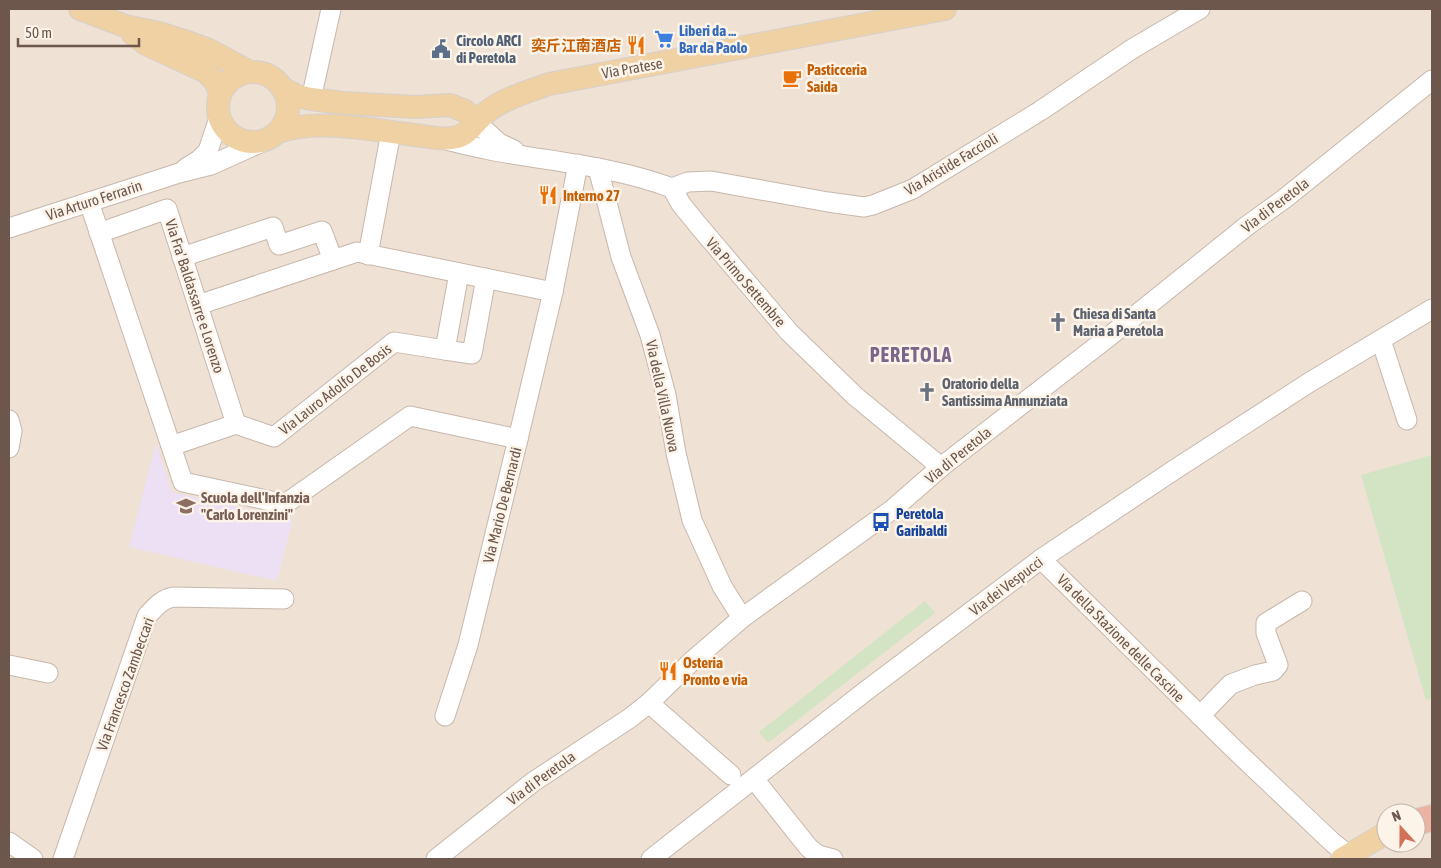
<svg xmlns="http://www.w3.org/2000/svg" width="1441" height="868" font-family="'Asap Condensed','Noto Sans SC',sans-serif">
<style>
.residential{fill:#efe1d3;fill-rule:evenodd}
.education{fill:#ede0f5}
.green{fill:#d2e4c4}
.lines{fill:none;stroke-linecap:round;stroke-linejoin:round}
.minor-casing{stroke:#c7b7ac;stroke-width:21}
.major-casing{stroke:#d6d0cd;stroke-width:24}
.highway-casing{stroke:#d6d0cd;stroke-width:28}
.minor{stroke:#fff;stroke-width:19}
.major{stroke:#efd1a4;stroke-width:22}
.highway{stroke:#ebb3a2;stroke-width:26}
.labels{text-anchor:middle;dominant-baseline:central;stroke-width:5;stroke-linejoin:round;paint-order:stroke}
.shop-label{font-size:15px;font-weight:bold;fill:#366cbe;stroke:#fcf4e9;text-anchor:start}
.service-label{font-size:15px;font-weight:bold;fill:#4e5e75;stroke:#fcf4e9;text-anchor:start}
.food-label{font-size:15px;font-weight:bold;fill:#c56008;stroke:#fcf4e9;text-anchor:start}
.street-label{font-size:15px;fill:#6d574d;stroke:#fcf4e9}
.worship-label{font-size:15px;font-weight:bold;fill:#5b616d;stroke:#fcf4e9;text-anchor:start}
.education-label{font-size:15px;font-weight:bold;fill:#785e54;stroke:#fcf4e9;text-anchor:start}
.transit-label{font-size:15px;font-weight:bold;fill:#164399;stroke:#fcf4e9;text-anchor:start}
.district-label{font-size:20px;font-weight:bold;letter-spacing:1px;fill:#7c658a;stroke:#fcf4e9}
</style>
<rect width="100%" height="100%" fill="#f8f0e3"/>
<!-- residential -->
<path class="residential" d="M9,9h1423v850h-1423zM1386,813h30v30h-30z"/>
<!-- education -->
<path class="education" d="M156,443l16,49 121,27 -16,62 -148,-34z"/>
<!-- green -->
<g class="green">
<path d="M1432,455v243l-6,2 -65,-225z"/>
<path d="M925,601l10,12 -167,130 -9,-11z"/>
</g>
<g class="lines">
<!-- minor casing -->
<g class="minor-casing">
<g id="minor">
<path d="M311,99l20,-90"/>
<path d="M476,122l23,21 15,7"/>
<path d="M443,139c75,22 155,21 229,49l9,16 17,21 91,107 66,64 86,71"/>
<path d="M186,168l13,-8 9,-9 11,-33"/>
<path d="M598,168l23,89 29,78 16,60 10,58 16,67 30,66 20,32"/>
<path d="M672,188l16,-6 23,-1 117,21 36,5 9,-2 40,-16 127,-78 92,-62 68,-40"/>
<path d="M89,202l94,280 102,22 125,-88 108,23"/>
<path d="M9,228l170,-55 32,-8 49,-22"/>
<path d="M99,233l68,-24 69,215"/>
<path d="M368,255l23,-123"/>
<path d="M182,257l91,-30 6,18 43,-14 11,29"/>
<path d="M459,273l-14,77 27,4 14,-76"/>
<path d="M198,305l159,-53 196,40"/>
<path d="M1381,340l26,80"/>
<path d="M9,420l3,11 -3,17"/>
<path d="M171,446l65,-22 38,13 120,-95 51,8"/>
<path d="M1041,559l193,190 98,93 21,17"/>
<path d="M9,665l39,8"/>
<path d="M649,703l82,72"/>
<path d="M445,716l23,-71 50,-206 35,-147 25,-128"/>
<path d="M1200,716l21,-22 10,-10 24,-9 18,-4 5,-6 -12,-32v-10l36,-22"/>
<path d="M754,779l55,69 9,7 15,4"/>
<path d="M9,842l24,17"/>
<path d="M63,859l84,-243c8,-9 15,-17 26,-19l111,2"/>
<path d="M436,859l97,-77 97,-64 19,-15 42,-41 51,-44 151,-109 48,-42 165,-128 142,-114 36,-26 148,-119"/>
<path d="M651,859l216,-169 174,-131 133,-89 136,-88 122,-73"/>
</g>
</g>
<!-- major casing -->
<g class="major-casing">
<g id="major">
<path d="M80,9l45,17 34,7 31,10 19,7 41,22"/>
<path d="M133,34l13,10 60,28 9,9 5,11"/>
<circle cx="253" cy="107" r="35"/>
<path d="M282,88l15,8 14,3 32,4 73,4 34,-2 15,6 11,11"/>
<path d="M278,132c38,-14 96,-2 136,3 12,1 25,5 37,3 16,-1 20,-12 30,-21 17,-17 46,-25 68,-33l396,-75"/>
<path d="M1342,859l44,-26"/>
</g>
</g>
<!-- highway casing -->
<g class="highway-casing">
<path id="highway" d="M1416,822l16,-4"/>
</g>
<!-- minor -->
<use href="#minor" class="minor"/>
<!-- major -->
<use href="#major" class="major"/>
<!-- highway -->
<use href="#highway" class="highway"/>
</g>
<!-- icons -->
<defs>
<g id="supermarket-bare" transform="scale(1.5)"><path d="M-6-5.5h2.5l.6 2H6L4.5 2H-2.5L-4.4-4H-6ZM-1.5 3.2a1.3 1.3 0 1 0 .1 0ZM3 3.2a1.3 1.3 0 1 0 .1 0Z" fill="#3f7fe0" stroke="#fcf4e9" stroke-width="2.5" paint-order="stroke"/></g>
<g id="restaurant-bare" transform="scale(1.5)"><path d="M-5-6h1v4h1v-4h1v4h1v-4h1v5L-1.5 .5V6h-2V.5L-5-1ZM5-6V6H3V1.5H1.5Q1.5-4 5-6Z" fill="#e8710a" stroke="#fcf4e9" stroke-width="2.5" paint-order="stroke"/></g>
<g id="civic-bare" transform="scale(1.5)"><path d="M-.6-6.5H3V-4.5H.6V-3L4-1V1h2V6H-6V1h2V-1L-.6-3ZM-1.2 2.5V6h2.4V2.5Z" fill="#5c6f8a" stroke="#fcf4e9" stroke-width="2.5" paint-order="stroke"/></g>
<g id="cafe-bare" transform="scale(1.5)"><path d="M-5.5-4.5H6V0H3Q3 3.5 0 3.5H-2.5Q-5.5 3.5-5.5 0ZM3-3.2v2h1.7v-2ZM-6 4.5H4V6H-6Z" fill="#e8710a" stroke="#fcf4e9" stroke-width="2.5" paint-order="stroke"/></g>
<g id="church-bare" transform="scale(1.5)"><path d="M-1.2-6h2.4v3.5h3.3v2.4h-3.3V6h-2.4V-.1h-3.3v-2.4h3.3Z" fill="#6b7280" stroke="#fcf4e9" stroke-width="2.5" paint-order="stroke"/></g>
<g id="school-bare" transform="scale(1.5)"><path d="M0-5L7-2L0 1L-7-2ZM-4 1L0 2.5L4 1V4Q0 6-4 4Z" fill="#8d6e63" stroke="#fcf4e9" stroke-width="2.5" paint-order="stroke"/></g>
<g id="bus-bare" transform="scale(1.5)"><path d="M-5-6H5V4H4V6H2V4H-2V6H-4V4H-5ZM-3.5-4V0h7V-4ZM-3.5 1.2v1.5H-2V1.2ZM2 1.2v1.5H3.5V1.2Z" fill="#1a4fb4" stroke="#fcf4e9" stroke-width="2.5" paint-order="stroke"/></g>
</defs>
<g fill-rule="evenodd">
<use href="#supermarket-bare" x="664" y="39"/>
<use href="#restaurant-bare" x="636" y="45"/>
<use href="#civic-bare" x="441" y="49"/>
<use href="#cafe-bare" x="792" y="78"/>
<use href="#restaurant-bare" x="548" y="195"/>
<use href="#church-bare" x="1058" y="322"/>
<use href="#church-bare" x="927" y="392"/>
<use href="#school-bare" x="186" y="506"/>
<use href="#bus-bare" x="881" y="522"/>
<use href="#restaurant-bare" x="668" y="671"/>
</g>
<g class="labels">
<!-- shop labels -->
<g class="shop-label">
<text x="679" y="30">Liberi da ...<tspan x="679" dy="17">Bar da Paolo</tspan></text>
</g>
<!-- service labels -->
<g class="service-label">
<text x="456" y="40">Circolo ARCI<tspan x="456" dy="17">di Peretola</tspan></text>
</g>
<!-- food labels -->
<g class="food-label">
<text x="621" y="45" text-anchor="end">奕斤江南酒店</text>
<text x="807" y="69">Pasticceria<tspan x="807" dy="17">Saida</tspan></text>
<text x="563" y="195">Interno 27</text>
<text x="683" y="662">Osteria<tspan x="683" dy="17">Pronto e via</tspan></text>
</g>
<!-- street labels -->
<g class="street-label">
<text transform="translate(632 68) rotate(-10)">Via Pratese</text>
<text transform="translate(951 164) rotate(-31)">Via Aristide Faccioli</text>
<text transform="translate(94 200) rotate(-18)">Via Arturo Ferrarin</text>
<text transform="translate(1275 205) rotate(-37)">Via di Peretola</text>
<text transform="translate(746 282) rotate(49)">Via Primo Settembre</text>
<text transform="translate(195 296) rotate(72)">Via Fra' Baldassarre e Lorenzo</text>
<text transform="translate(335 389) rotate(-38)">Via Lauro Adolfo De Bosis</text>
<text transform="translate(663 396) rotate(78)">Via della Villa Nuova</text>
<text transform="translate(958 455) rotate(-39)">Via di Peretola</text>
<text transform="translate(502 505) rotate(-76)">Via Mario De Bernardi</text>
<text transform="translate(1006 586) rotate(-37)">Via dei Vespucci</text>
<text transform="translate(1121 638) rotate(45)">Via della Stazione delle Cascine</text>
<text transform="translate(125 684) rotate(-70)">Via Francesco Zambeccari</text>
<text transform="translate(541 778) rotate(-36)">Via di Peretola</text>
</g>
<!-- worship labels -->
<g class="worship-label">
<text x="1073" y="313">Chiesa di Santa<tspan x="1073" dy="17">Maria a Peretola</tspan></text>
<text x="942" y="383">Oratorio della<tspan x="942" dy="17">Santissima Annunziata</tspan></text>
</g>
<!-- education labels -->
<g class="education-label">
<text x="201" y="497">Scuola dell'Infanzia<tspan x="201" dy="17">"Carlo Lorenzini"</tspan></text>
</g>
<!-- transit labels -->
<g class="transit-label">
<text x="896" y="513">Peretola<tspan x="896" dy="17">Garibaldi</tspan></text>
</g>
<!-- district labels -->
<g class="district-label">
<text x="911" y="354">PERETOLA</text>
</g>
</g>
<!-- border -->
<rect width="1441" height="868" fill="none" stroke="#6d574d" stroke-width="20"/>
<!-- north arrow -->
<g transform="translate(1401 828) rotate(339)"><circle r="24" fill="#fcf4e9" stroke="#c3b5ab"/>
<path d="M0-4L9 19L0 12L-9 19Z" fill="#d37058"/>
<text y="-8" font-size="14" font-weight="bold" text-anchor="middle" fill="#6d574d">N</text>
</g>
<!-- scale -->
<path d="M18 38v8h121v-8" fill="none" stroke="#6d574d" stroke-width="2.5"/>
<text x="25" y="38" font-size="15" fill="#6d574d" stroke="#fcf4e9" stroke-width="4" paint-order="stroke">50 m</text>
</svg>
